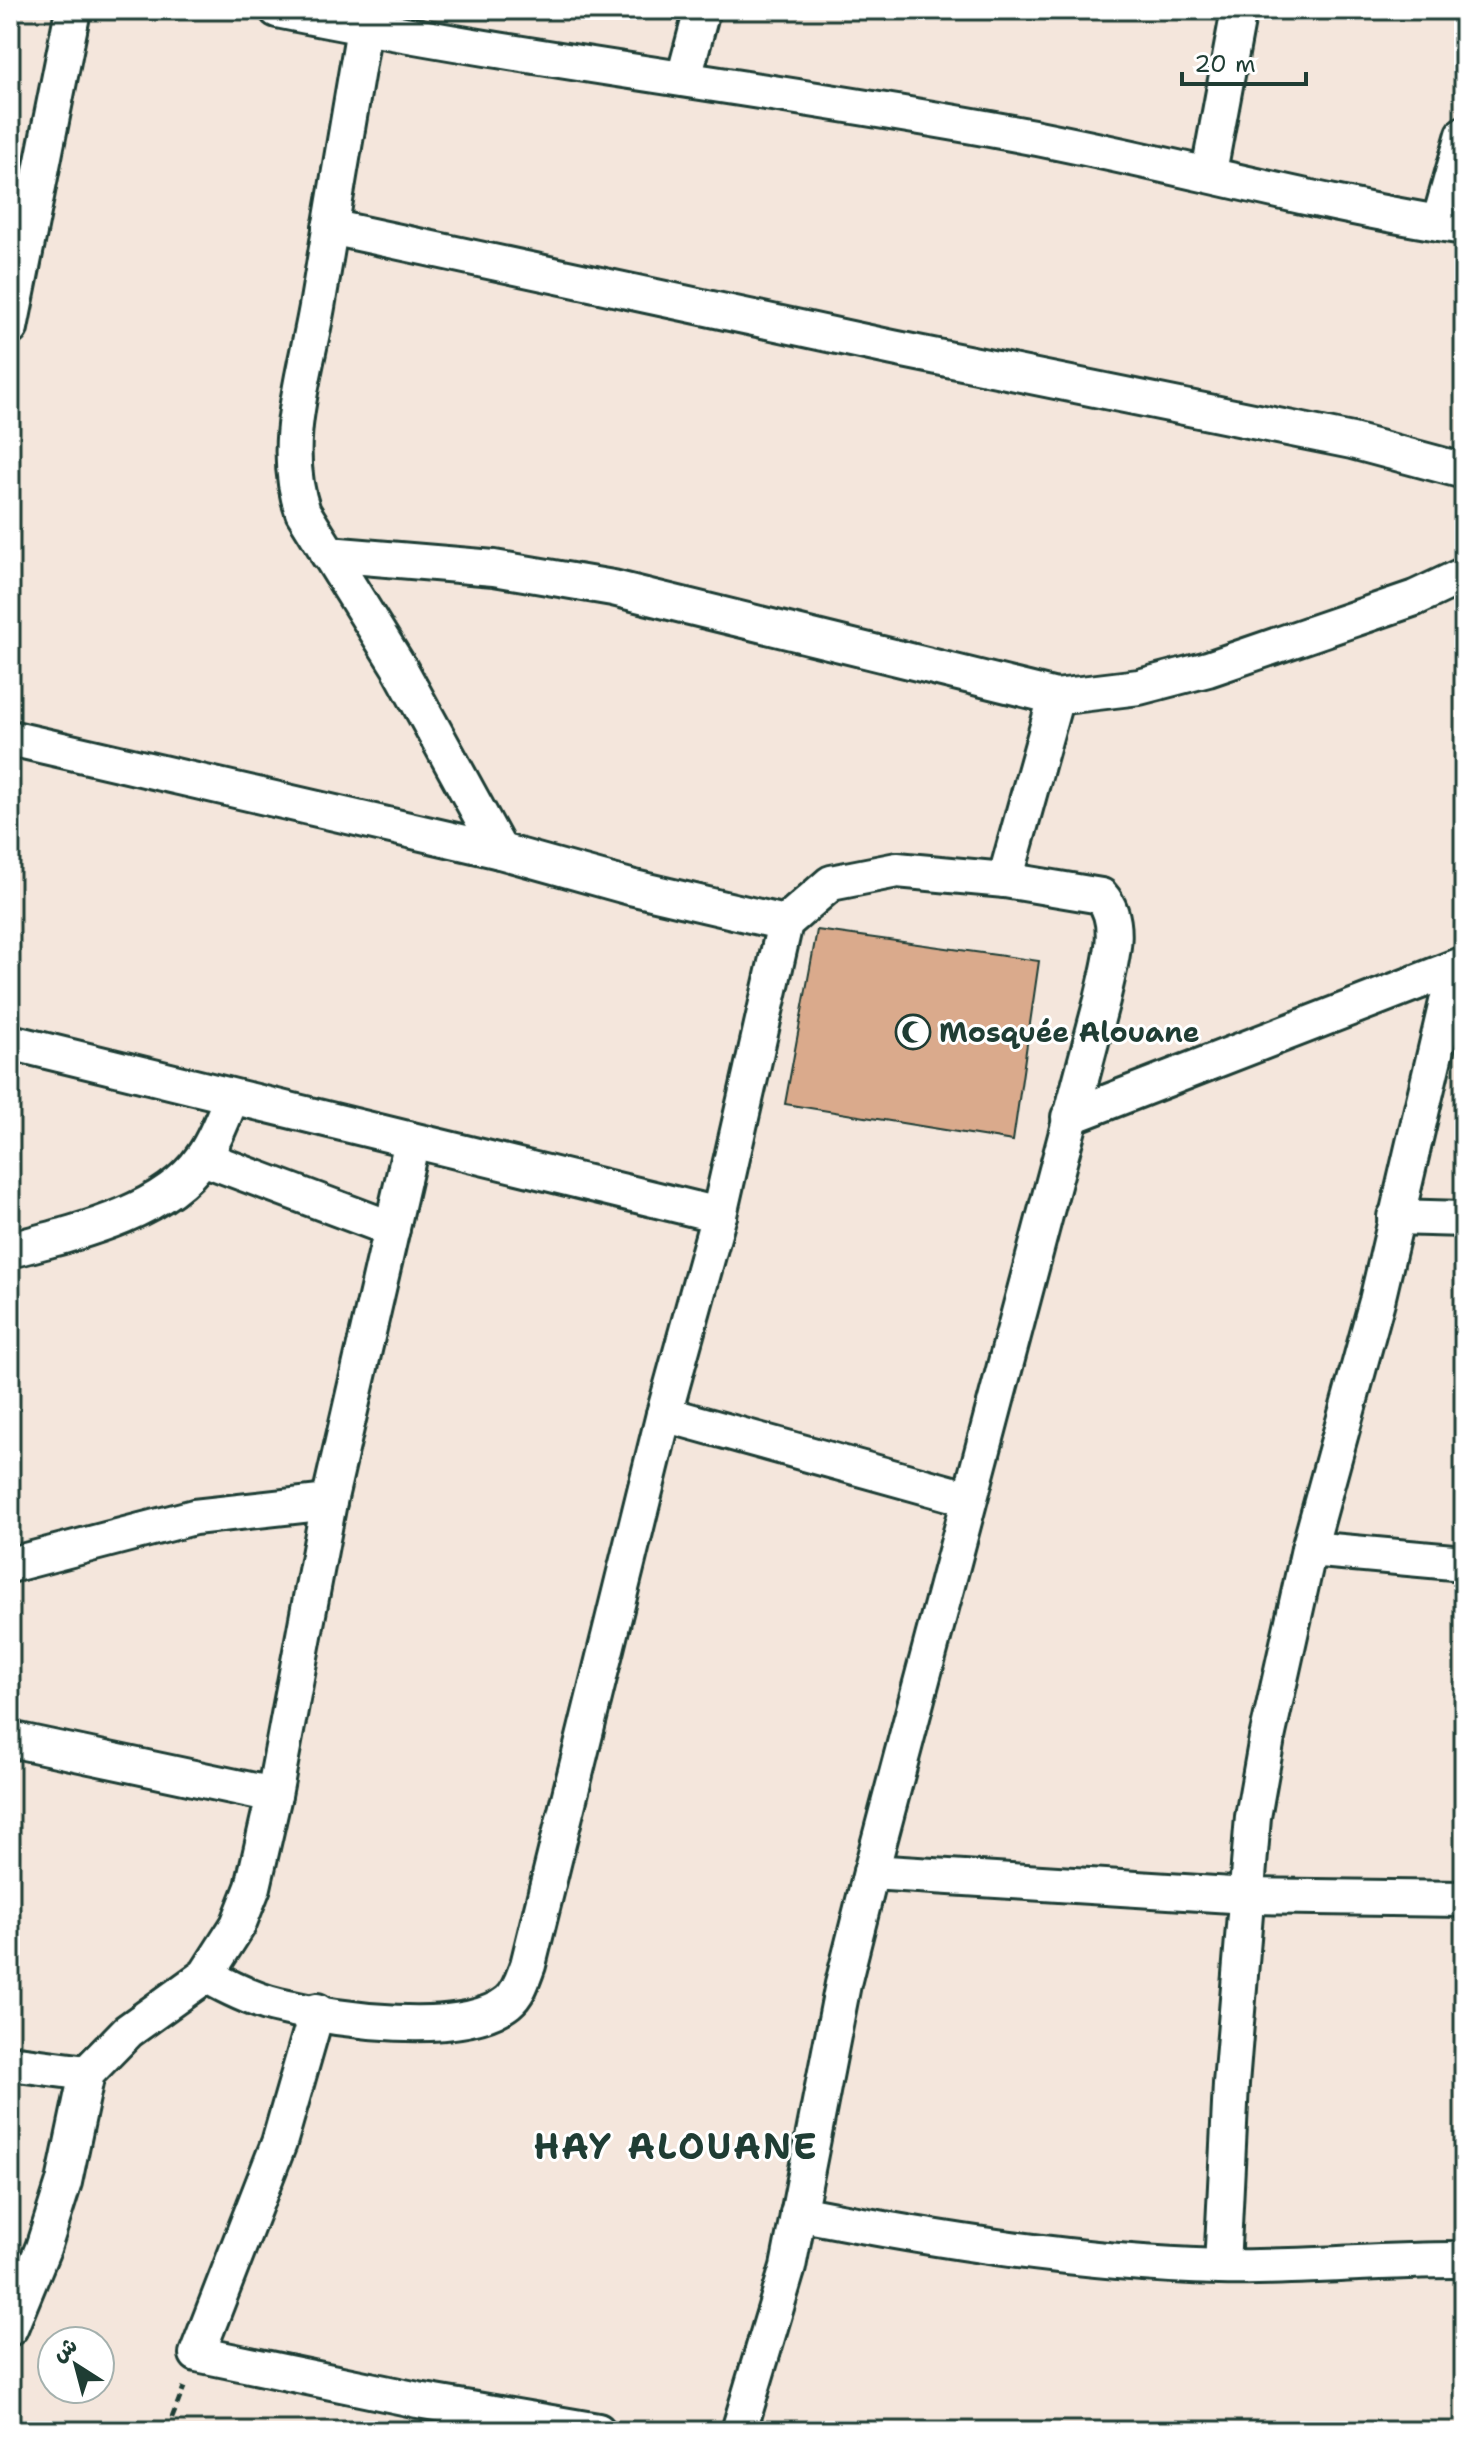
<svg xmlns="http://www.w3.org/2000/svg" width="1474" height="2441" font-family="'Shantell Sans','Playpen Sans Arabic',sans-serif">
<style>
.building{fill:#daaa8c;stroke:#1f3d34;stroke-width:2}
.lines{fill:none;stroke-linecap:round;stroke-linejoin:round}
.street-casing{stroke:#1f3d34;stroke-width:40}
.path{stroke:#1f3d34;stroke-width:5;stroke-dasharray:8 6;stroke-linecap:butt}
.street{stroke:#fff;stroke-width:34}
.labels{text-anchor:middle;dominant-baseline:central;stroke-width:6;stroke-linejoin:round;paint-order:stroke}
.poi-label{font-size:28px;font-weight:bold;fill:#1f3d34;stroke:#fff;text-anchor:start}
.district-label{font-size:36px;font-weight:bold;letter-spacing:2px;fill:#1f3d34;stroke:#fff}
</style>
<rect width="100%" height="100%" fill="#f4e6dc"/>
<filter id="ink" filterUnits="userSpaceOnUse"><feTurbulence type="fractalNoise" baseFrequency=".0125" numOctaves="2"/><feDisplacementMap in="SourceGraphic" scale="16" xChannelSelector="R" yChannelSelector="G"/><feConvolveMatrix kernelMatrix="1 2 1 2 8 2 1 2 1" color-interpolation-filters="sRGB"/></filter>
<g filter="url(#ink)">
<!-- building -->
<path class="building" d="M817,930l222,31 -26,180 -228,-37z"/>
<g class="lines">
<!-- street casing -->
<g class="street-casing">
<g id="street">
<path d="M277,10c240,49 483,77 724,121 155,28 307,72 463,96"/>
<path d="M364,28c-15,91 -31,182 -46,273 -11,69 -39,142 -15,211l96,155 101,184"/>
<path d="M684,78l18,-68"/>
<path d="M1209,172l30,-162"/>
<path d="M1439,223l25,-89"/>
<path d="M330,227l563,121 459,93 112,30"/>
<path d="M10,328l63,-318"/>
<path d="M328,554l166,14 119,20 443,109 83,-10 69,-18 207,-71 49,-23"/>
<path d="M10,738l490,113 130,36 155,36"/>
<path d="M1005,880l51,-183"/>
<path d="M10,1042l709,173"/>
<path d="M1069,1117l395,-153"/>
<path d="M203,1158l189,71"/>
<path d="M1395,1217l69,2"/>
<path d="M10,1250c61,-16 154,-36 192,-92 13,-17 21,-41 30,-61"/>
<path d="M664,1414l303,84"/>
<path d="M1309,1549l155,14"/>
<path d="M10,1565l184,-48 135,-15"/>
<path d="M10,1739l264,56"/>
<path d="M871,1872l376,24 217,3"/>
<path d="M206,1975c23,13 47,25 73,31 54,13 183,33 229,-4 11,-9 15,-24 20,-37l136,-551 55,-199 66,-292 46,-40 66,-13 108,10 96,16c24,27 8,71 1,104l-231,872 -28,112 -55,283 -49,164"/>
<path d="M317,2011l-38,132 -82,211 221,46 180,31"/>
<path d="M10,2063l77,10"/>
<path d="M798,2213c138,27 281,50 422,54 81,2 163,-8 244,-7"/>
<path d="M1222,2267l9,-183 22,-267 14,-79 42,-189 68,-248 78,-333"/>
<path d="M10,2328l33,-80 21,-66 23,-109 41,-42 78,-56 32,-50 15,-38 21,-92 55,-293 83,-361"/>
</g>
</g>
<!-- path -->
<path class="path" d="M167,2431l17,-44"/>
<!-- street -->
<use href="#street" class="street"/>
</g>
</g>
<!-- icons -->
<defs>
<g id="mosque-ring" transform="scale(1.8)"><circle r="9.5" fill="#fff" stroke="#1f3d34" stroke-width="1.5"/><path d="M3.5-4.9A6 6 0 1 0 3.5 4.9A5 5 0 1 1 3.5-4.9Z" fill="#1f3d34"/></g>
</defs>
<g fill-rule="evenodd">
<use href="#mosque-ring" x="913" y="1032"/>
</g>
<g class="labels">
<!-- poi labels -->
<g class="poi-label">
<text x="939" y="1032">Mosquée Alouane</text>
</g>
<!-- district labels -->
<g class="district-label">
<text x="676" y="2146">HAY ALOUANE</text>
</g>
</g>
<!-- margin -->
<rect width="1474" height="2441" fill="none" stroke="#fff" stroke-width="40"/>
<rect x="20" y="20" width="1434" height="2401" fill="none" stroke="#1f3d34" stroke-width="3" filter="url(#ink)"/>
<!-- north arrow -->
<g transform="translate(76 2365) rotate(324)"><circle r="38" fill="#ffffff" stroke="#a5b1ae" stroke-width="2"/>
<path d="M0-6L14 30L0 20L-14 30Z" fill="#1f3d34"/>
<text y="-12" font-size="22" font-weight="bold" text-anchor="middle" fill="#1f3d34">ش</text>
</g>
<!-- scale -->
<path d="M1182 72v12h124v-12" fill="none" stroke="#1f3d34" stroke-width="4"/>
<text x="1194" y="72" font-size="24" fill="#1f3d34" stroke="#ffffff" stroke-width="6" paint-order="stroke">20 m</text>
</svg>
